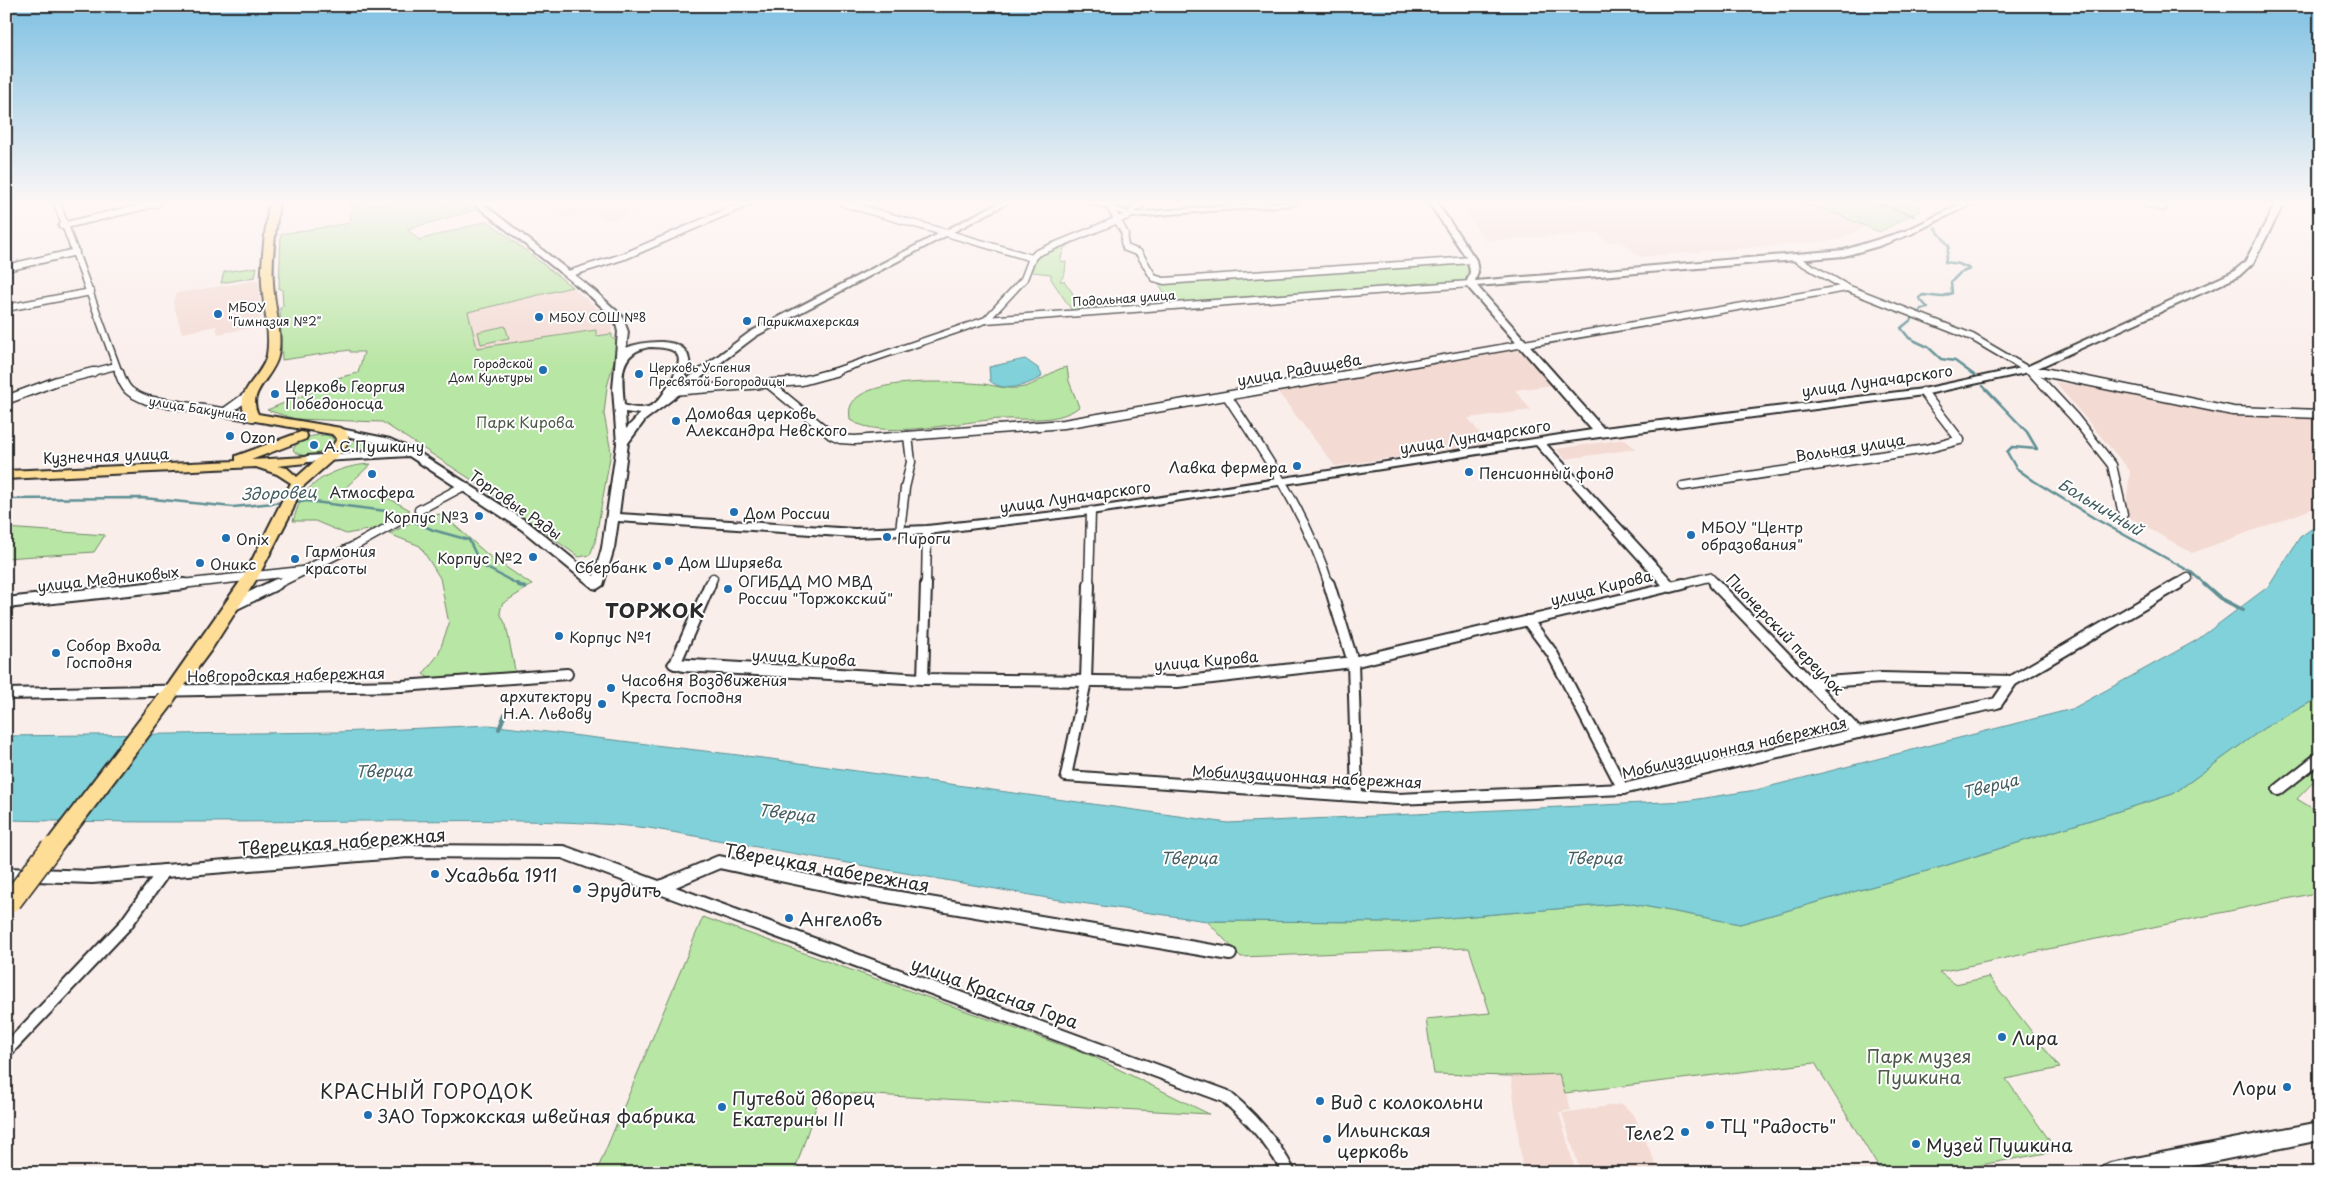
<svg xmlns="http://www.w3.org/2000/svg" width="2326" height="1179" font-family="'Playpen Sans',sans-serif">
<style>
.built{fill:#f3dad3}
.green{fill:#b8e6a4;stroke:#728868}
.water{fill:#80d1d9;stroke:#5e8f93}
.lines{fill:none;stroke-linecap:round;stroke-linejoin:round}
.stream-far1{stroke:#5e8f93;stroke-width:2.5}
.stream{stroke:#5e8f93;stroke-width:4}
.street-far3-casing{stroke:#2b2b2b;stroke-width:9}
.street-far2-casing{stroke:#2b2b2b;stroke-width:11}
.street-far1-casing{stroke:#2b2b2b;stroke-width:14}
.street-casing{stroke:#2b2b2b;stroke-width:16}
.secondary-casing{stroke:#2b2b2b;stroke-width:4}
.primary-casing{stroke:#2b2b2b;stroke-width:4}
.street-far3{stroke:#fff;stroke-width:6}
.street-far2{stroke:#fff;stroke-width:8}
.street-far1{stroke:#fff;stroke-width:10}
.street{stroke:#fff;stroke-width:12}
.secondary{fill:#fff;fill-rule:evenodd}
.primary{fill:#fedd96;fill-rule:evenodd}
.primary-bridge-far1-casing{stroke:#2b2b2b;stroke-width:21;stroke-linecap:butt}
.primary-bridge-casing{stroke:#2b2b2b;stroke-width:24;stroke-linecap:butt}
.primary-bridge-far1{stroke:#fedd96;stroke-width:17}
.primary-bridge{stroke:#fedd96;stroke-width:21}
.poi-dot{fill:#1f6fb2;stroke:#fff;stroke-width:2}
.labels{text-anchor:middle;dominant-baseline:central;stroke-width:4;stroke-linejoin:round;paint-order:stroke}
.far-street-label{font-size:12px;fill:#2b2b2b;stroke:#fff}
.far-poi-label{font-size:12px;fill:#2b2b2b;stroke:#fff;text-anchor:start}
.street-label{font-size:15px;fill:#2b2b2b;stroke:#fff}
.poi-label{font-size:15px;fill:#2b2b2b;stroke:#fff;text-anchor:start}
.park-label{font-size:15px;fill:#4e5a49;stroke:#fff}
.water-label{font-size:16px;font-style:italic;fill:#445d5f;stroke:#fff}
.near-street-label{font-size:18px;fill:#2b2b2b;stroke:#fff}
.near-poi-label{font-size:18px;fill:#2b2b2b;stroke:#fff;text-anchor:start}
.near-park-label{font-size:18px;fill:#4e5a49;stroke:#fff}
.near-neighbourhood-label{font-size:19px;letter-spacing:1px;fill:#2b2b2b;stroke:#fff}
.district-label{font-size:20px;font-weight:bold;letter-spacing:1px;fill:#2b2b2b;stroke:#fff}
</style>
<rect width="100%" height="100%" fill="#faeeeb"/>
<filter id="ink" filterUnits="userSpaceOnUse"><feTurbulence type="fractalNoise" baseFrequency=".02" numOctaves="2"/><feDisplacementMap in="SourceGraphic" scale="10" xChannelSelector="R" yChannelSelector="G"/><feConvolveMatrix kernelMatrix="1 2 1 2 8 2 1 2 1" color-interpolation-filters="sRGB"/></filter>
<g filter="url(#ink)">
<!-- built -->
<g class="built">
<path d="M540,203h117l-47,18 -19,-10 -24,8z"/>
<path d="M1458,203h362l53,19 -33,18 -201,17 -17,-16 -15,1 -9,-9 -112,8z"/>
<path d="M259,280l1,46 -42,8 -2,-8 -34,7 -9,-31 4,-9z"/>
<path d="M572,287l39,33 1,14 -16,2 -1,-6 -118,18 -9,-36z"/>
<path d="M1523,347l31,38 -39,5 16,20 -63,8 20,26 -153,22 -58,-75z"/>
<path d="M2055,382l154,24 111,11v89l-128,47 -67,-38 5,-44z"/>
<path d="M1625,439l10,10 -70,10 -9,-10z"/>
<path d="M1560,1074l11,36 -12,2 17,61h-53l-12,-97z"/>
<path d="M1622,1104l12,11 26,58h-79l-19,-60z"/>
</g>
<!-- green -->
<g class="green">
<path d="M351,203h116l9,7 -69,19 12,11 69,-19 84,66 -104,25 9,36 119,-18v6l16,-2v4l7,4 -12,45 -3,27 7,38 -16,90 -5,13 -11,2 -110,-79 -87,-56 -87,-3 -28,-9 66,-27 4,-5 21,-5 6,-21h-14v-2l-68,10 -2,-52 3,-2 -1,-17h-3l2,-55 69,-11z"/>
<path d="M1800,203h116l5,7 -42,22 -40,-17z"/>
<path d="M1070,240l6,1 -12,7 -4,13 6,1 -1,11 -5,8h4l8,11 1,5 29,11 -29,4 -22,-33v-5l-19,-2c2,-20 22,-25 38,-32z"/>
<path d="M1468,262l3,8 -1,10 -305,24 -1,-12 -5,-8z"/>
<path d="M257,267l-2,10 -34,6 3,-11z"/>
<path d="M505,326l4,12 -28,6 -3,-12z"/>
<path d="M1067,367l2,14 10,26c-25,19 -61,9 -89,13 -36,3 -109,20 -140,0 0,-3 -1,-9 0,-12 9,-33 108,-26 134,-24 12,2 22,5 34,4 19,-1 33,-19 49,-21z"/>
<path d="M326,435l6,2 2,4c-6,11 -31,21 -41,9 5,-13 21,-15 33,-15z"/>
<path d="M357,438l25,6v2l-38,5z"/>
<path d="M371,464l-29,27 48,8 20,11 -32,18 -32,6 -31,-13h-22c3,-9 6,-20 12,-28 15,-19 43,-28 66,-29z"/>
<path d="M442,514l46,41 44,30 -30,19 -2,9 6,12 10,50 -81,7 -12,-8 15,-19 11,-31 -9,-46 -20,-32 -31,-12 34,-18z"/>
<path d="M6,528l99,7 -11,17 -88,6z"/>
<path d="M2320,697v78l-23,24 23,14v79l-381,80 16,12 34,-7 71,91 -54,11 51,72 -120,22h-55l-67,-110 -250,30 -6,-19 -48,2 -77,-2 -8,-55 64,-6 -21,-65 -228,9 -34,-36 194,1 226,-19 113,21 201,-57 232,-73 91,-66z"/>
<path d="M703,917l389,139 117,58 -388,-22 -27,81h-198z"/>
</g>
<!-- water -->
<g class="water">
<path d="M1025,359l13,9 4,7 -2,3c-15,8 -36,15 -50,3l-1,-14z"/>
<path d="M2320,523v174l-56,31 -91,66 -232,73 -201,57 -113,-21 -226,19 -194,-1 -154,-22 -404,-71c-94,-10 -189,-7 -283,-7 -120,1 -240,2 -360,-1v-84l332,-4 151,-7 282,34 457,64 457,-22 71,-11 316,-81 125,-69 72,-54 31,-49z"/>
</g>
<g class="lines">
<!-- stream-far1 -->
<g class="stream-far1">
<path d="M1877,203l37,13"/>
<path d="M1918,315l3,-6 7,-1 -9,-10 4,-3 18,2 11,-4 -1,-11 9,-9 10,-4 -11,-5 -14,-2 4,-16 -14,-18"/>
<path d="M1912,319l-11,9 8,10 19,9 13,12 14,2 19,14"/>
<path d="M1983,386l44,46 10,17 -25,-2 -5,5 9,16 18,13 60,37 97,54 15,13"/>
<path d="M6,499l137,-1 90,9 52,-5"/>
<path d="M294,502l12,-1 88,11 39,18 36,10 12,25 38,20"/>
</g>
<!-- stream -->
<g class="stream">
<path d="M517,584l8,4"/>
<path d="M2204,584l16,14 23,12"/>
<path d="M499,729l6,-15"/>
</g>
<!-- street-far3 casing -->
<g class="street-far3-casing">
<g id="street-far3">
<path d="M57,203l62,170"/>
<path d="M843,203l189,55"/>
<path d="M2146,203l17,5"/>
<path d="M1110,207l15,27 -1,8 2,6 13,5 15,25 10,3 308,-21"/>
<path d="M62,226l96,-23"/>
<path d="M1795,258l52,30 125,49 61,36"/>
<path d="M6,268l70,-16"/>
<path d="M568,274l57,-18 122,-53"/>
<path d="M6,308l85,-16"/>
<path d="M986,320l38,-41 8,-21 5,-5 93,-38 4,-7 9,-5"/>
<path d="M2029,369l20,4"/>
<path d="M88,373l28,-7"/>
<path d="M830,373l156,-53 484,-36"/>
<path d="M1357,373l490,-85"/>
</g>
</g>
<!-- street-far2 casing -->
<g class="street-far2-casing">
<g id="street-far2">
<path d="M119,372c6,18 10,21 28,28l106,17"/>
<path d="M2032,372l42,45 38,48 11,49"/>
<path d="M2043,372l190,39 87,3"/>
<path d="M770,385l61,50 9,4 15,1 209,-16 300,-52"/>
<path d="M672,391l130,-10 33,-9"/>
<path d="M1227,396c39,60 81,120 102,189"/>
<path d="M6,400l51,-19 36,-9"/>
<path d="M224,413l26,-19"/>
<path d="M1683,486l243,-37 34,-9 -37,-48"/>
<path d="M419,510l45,-24"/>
<path d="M900,531l5,-43 6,-26 -3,-26"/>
<path d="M172,585l130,-14"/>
<path d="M275,585l81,-40 45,-25"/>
<path d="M710,585l3,-7"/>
<path d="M926,585l1,-55"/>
<path d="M1089,585l2,-74"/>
<path d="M1678,585l31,-8 8,8"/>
<path d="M2176,585l12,-7"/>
</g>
</g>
<!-- street-far1 casing -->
<g class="street-far1-casing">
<g id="street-far1">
<path d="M1089,584l-3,97 -20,95 332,23 225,-10 235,-56 139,-30 15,-22 166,-97"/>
<path d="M1329,584l24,78 4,134"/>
<path d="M1715,584l143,149"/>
<path d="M1671,587l12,-3"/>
<path d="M6,603l178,-19"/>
<path d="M234,605l43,-21"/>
<path d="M1528,621l24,32 71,136"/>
<path d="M675,664l35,-80"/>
<path d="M923,679l3,-95"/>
<path d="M1812,683l69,-5 131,3"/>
<path d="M6,694l396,-8 165,-12"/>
<path d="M2278,790l42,-33"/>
</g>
</g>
<!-- street casing -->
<g class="street-casing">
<g id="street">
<path d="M6,874l86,3 316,-26 155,1 662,244c27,22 48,46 64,77"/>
<path d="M658,888l61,-26 133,28 378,64"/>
<path d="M6,1051l120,-127 38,-53"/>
</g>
</g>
<!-- secondary casing -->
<g class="secondary-casing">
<g id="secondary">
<path d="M473,203h9l114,89 26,24 6,16 -2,16c16,-7 60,-13 63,12 2,8 -6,17 -10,25l71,-53 248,-129h10l-252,133 -111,84 -17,23 -9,71 236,15 72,-3 164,-18 501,-78 -125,-144 -1,-2 4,-12 -2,-12 -39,-57h8l39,57 2,12 -3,9 369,-31 61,-19 58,-28h10l-62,31 -32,12 -35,10 -367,30 126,142 320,-39 103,-22 207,-95 12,-10 31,-59h8l-31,60 -14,13 -210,96 -106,23 -377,49 129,140 2,3 -2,3 -322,77 -175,20 -255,-3 -240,-13 -13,-4 -2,-3 2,-3 5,-2 248,15 255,3 175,-20 309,-72 -126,-140 -445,69 -164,20 -72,3 -237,-16 -4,27 -11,37 -6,4 -4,-1 -72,-59 -112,-73 -102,6 -5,-3 5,-3 90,-6 -14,-6 -51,-11 -1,-2 5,-3 54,11 28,13 111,71 65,53 8,-28 15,-104 -4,-55 5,-57 -3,-13 -25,-23zM649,347c33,0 37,10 20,37 -5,9 -11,20 -21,23 -8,2 -17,1 -24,-2 -2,-26 -7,-52 25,-58zM625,412l15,2 -14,15z"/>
<path d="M1092,203h11l28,10 132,-10h34l-4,2 -163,12z"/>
<path d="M2320,1122v18l-161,33h-59l3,-7 7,-3z"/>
</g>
</g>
<!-- primary casing -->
<g class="primary-casing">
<path id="primary" d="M269,203h10c-3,27 -8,54 -6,80 1,24 10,50 5,73 -4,21 -32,36 -20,58l83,14 5,3 3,8 -5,11 -44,39 -7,20 -35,68 -47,73 -39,53 -6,2 -6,-2 -2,-4 86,-123 47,-93 -14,-9 -21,-7 -250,12v-8l230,-10v-5l65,-24 5,1 1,3 -1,3 -55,21 55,-3 2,3 -2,3 -29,3 10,2 10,9 36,-32 4,-6 -5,-5 -83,-14c-20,-29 12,-39 18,-65 4,-23 -4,-48 -5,-72 -1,-27 4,-54 7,-80z"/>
</g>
<!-- street-far3 -->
<use href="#street-far3" class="street-far3"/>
<!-- street-far2 -->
<use href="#street-far2" class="street-far2"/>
<!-- street-far1 -->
<use href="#street-far1" class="street-far1"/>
<!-- street -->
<use href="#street" class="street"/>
<!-- secondary -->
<use href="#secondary" class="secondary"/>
<!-- primary -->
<use href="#primary" class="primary"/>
<!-- primary-bridge-far1 casing -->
<g class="primary-bridge-far1-casing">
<path id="primary-bridge-far1" d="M51,850l115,-151"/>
</g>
<!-- primary-bridge casing -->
<g class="primary-bridge-casing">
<path id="primary-bridge" d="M11,901l40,-53"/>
</g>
<!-- primary-bridge-far1 -->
<use href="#primary-bridge-far1" class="primary-bridge-far1"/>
<!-- primary-bridge -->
<use href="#primary-bridge" class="primary-bridge"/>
</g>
</g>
<!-- sky -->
<linearGradient id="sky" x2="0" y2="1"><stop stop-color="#7ec0e2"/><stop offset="0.55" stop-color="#fdf7f6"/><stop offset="1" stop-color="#fdf7f6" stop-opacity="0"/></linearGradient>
<rect width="2326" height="368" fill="url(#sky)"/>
<!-- markers -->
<g class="poi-dot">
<circle cx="218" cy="314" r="5"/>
<circle cx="539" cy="317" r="5"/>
<circle cx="747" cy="321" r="5"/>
<circle cx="543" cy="370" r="5"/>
<circle cx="639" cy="374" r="5"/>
<circle cx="275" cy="394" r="5"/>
<circle cx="676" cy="421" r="5"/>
<circle cx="230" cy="436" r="5"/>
<circle cx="314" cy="445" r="5"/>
<circle cx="1297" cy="466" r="5"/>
<circle cx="1469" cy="472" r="5"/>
<circle cx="372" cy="474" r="5"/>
<circle cx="734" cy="512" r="5"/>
<circle cx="479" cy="516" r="5"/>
<circle cx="1691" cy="535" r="5"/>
<circle cx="887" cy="537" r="5"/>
<circle cx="226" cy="538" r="5"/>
<circle cx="533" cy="557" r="5"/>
<circle cx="295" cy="559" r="5"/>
<circle cx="669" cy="561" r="5"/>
<circle cx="200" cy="563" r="5"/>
<circle cx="657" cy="566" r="5"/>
<circle cx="728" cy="589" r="5"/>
<circle cx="559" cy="636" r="5"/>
<circle cx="56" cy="653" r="5"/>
<circle cx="611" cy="688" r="5"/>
<circle cx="602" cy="704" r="5"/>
<circle cx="435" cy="874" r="5"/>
<circle cx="577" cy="889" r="5"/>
<circle cx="789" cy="918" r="5"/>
<circle cx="2002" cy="1037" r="5"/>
<circle cx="2287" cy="1087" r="5"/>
<circle cx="1320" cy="1101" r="5"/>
<circle cx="722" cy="1107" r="5"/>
<circle cx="368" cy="1115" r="5"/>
<circle cx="1710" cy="1125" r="5"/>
<circle cx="1685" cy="1132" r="5"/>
<circle cx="1327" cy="1139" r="5"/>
<circle cx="1916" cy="1144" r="5"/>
</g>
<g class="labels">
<!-- far-street labels -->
<g class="far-street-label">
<text transform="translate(1124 298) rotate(-4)">Подольная улица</text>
<text transform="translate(198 408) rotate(9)">улица Бакунина</text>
</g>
<!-- far-poi labels -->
<g class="far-poi-label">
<text x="228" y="307">МБОУ<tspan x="228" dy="14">"Гимназия №2"</tspan></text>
<text x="549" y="317">МБОУ СОШ №8</text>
<text x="757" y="321">Парикмахерская</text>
<text x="533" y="363" text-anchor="end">Городской<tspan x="533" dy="14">Дом Культуры</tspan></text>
<text x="649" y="367">Церковь Успения<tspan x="649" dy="14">Пресвятой Богородицы</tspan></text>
</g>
<!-- street labels -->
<g class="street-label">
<text transform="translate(1299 369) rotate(-10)">улица Радищева</text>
<text transform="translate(1877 380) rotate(-8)">улица Луначарского</text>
<text transform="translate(1475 436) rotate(-9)">улица Луначарского</text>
<text transform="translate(1850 447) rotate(-9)">Вольная улица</text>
<text transform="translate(106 455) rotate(-2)">Кузнечная улица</text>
<text transform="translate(1075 496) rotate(-8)">улица Луначарского</text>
<text transform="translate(516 504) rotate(35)">Торговые Ряды</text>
<text transform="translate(108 578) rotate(-6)">улица Медниковых</text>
<text transform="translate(1601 587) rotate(-14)">улица Кирова</text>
<text transform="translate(1786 634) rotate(46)">Пионерский переулок</text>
<text transform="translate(804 657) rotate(3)">улица Кирова</text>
<text transform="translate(1206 660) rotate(-5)">улица Кирова</text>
<text transform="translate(286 674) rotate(-1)">Новгородская набережная</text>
<text transform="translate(1734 747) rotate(-13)">Мобилизационная набережная</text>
<text transform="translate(1307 776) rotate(3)">Мобилизационная набережная</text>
</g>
<!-- poi labels -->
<g class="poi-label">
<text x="285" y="385">Церковь Георгия<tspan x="285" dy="17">Победоносца</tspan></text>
<text x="686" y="412">Домовая церковь<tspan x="686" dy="17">Александра Невского</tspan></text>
<text x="240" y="436">Ozon</text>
<text x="324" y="445">А.С.Пушкину</text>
<text x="1287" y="466" text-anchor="end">Лавка фермера</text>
<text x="1479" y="472">Пенсионный фонд</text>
<text x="372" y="491" text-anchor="middle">Атмосфера</text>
<text x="744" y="512">Дом России</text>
<text x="469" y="516" text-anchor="end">Корпус №3</text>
<text x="1701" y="526">МБОУ "Центр<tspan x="1701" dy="17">образования"</tspan></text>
<text x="897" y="537">Пироги</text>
<text x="236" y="538">Onix</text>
<text x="305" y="550">Гармония<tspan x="305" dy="17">красоты</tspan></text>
<text x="523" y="557" text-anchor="end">Корпус №2</text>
<text x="679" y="561">Дом Ширяева</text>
<text x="210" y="563">Оникс</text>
<text x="647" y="566" text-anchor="end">Сбербанк</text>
<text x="738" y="580">ОГИБДД МО МВД<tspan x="738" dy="17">России "Торжокский"</tspan></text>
<text x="569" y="636">Корпус №1</text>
<text x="66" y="644">Собор Входа<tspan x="66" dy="17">Господня</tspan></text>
<text x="621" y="679">Часовня Воздвижения<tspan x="621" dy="17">Креста Господня</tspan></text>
<text x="592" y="695" text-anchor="end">архитектору<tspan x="592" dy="17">Н.А. Львову</tspan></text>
</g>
<!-- park labels -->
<g class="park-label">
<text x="525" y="421">Парк Кирова</text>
</g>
<!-- water labels -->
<g class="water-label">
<text transform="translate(279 492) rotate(-2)">Здоровец</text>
<text transform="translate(2101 506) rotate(31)">Больничный</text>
<text transform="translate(384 770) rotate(-1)">Тверца</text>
<text transform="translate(1990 785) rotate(-14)">Тверца</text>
<text transform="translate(787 812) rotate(7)">Тверца</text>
<text x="1189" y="857">Тверца</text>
<text x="1594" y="857">Тверца</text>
</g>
<!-- near-street labels -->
<g class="near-street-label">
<text transform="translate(342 841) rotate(-4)">Тверецкая набережная</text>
<text transform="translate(827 867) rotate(10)">Тверецкая набережная</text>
<text transform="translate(995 992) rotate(20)">улица Красная Гора</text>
</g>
<!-- near-poi labels -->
<g class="near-poi-label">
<text x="445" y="874">Усадьба 1911</text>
<text x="587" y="889">Эрудитъ</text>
<text x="799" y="918">Ангеловъ</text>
<text x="2012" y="1037">Лира</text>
<text x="2277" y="1087" text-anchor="end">Лори</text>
<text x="732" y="1097">Путевой дворец<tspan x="732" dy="21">Екатерины II</tspan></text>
<text x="1330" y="1101">Вид с колокольни</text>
<text x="378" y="1115">ЗАО Торжокская швейная фабрика</text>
<text x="1720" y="1125">ТЦ "Радость"</text>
<text x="1337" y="1129">Ильинская<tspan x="1337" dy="21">церковь</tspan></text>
<text x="1675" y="1132" text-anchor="end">Теле2</text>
<text x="1926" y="1144">Музей Пушкина</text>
</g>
<!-- near-park labels -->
<g class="near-park-label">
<text x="1919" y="1055">Парк музея<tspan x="1919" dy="21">Пушкина</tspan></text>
</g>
<!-- near-neighbourhood labels -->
<g class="near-neighbourhood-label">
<text x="427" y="1091">КРАСНЫЙ ГОРОДОК</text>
</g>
<!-- district labels -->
<g class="district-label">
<text x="655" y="610">ТОРЖОК</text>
</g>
</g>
<!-- margin -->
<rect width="2326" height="1179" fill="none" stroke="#fff" stroke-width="25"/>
<rect x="12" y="12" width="2301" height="1154" fill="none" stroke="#2b2b2b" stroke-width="2" filter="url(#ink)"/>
</svg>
